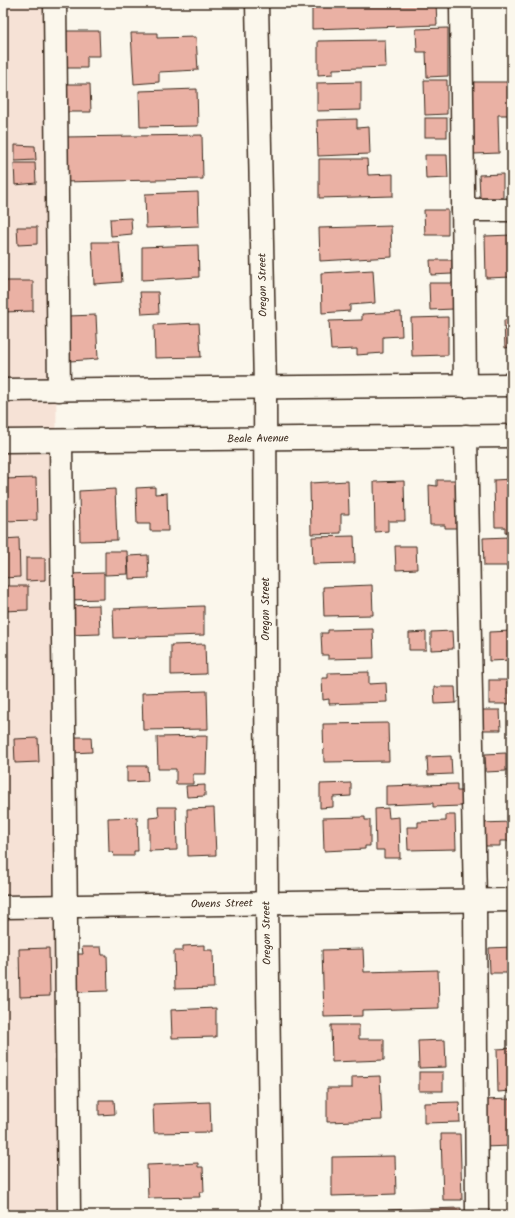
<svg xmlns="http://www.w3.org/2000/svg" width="515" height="1218" font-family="Kalam,sans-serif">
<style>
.built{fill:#f6e2d6}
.building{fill:#eab1a4;stroke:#3b2a1e}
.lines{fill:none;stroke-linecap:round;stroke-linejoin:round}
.minor-casing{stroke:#3b2a1e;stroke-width:25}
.major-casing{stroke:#3b2a1e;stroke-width:25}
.minor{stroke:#fbf7ec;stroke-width:22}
.major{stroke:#fbf7ec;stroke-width:22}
.labels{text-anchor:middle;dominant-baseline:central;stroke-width:3;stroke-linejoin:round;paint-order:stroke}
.street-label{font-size:11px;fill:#3b2a1e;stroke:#fbf7ec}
</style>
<rect width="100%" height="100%" fill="#fbf7ec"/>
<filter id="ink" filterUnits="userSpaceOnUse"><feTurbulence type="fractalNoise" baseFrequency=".025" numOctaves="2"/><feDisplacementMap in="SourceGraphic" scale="8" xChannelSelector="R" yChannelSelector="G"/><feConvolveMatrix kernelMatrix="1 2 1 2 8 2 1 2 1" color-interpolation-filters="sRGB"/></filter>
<g filter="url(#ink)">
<!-- built -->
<path class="built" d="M3,3h50l10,1212h-60z"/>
<!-- building -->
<g class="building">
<path d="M312,3h124l1,22 -125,4z"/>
<path d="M448,28v48l-21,1 -1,-25h-9l-1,-23z"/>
<path d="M64,31h35l1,25h-13v12h-23z"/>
<path d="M131,33h26v5l39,-1 2,33 -39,2v10l-25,2z"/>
<path d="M385,40l1,27 -53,2v5l-15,1v-34z"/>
<path d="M424,80h23v34l-22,1z"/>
<path d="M361,82v28l-44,1v-28z"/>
<path d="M473,82h39v33h-14l1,38 -25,1z"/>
<path d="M65,84h25l1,28h-26z"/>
<path d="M197,89l1,37 -58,1 -1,-36z"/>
<rect x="425" y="118" width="22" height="19"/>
<path d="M357,119v9l12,-1 1,27 -52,2 -1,-36z"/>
<path d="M202,135l1,44 -140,3 1,-45z"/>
<path d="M15,145l20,1 1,14 -21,1z"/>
<path d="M425,155h22l1,23 -22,1z"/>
<path d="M319,159h48l1,16 25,-1v22l-74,2z"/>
<path d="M14,163h21l1,20 -21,2z"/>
<path d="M503,174v24h-23l-1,-23z"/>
<path d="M198,192l1,34 -53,2 -1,-34z"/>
<path d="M424,210h24v25h-23z"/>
<path d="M131,218l1,16 -21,2 -1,-17z"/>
<path d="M391,226l1,31 -72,4 -1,-33z"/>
<path d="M17,227h20v17l-19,1z"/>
<path d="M512,235v42l-26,1 -1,-42z"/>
<path d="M92,242h27l3,40 -28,2z"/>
<path d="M198,245l1,32 -57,3v-33z"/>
<path d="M430,260h22v14l-21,1z"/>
<path d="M373,270l2,33 -25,2v6l-28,2 -1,-40z"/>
<path d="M3,281h30v30l-30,1z"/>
<path d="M429,283h25v26l-24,1z"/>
<path d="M140,292h18l1,21 -17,1z"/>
<path d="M401,312l1,24 -19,1v16l-26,2v-6l-26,1 -2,-29 33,-1v-6z"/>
<path d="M96,315l2,44 -28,2 -2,-45z"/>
<path d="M448,317v38l-36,1 -1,-38z"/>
<path d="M504,320h8v27l-7,1z"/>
<path d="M199,323l2,34 -46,1 -1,-33z"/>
<path d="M36,478l1,42 -34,1v-42z"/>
<path d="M512,479v53h-7v-5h-10l-1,-47z"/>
<path d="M437,480h19l1,48h-12v-3h-15l-1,-40 8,1z"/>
<path d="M348,481l1,33h-8v19l-30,1 -1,-51z"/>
<path d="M404,481l1,40h-17v10l-13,1 -1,-50z"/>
<path d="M155,487v7l12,-1 1,38h-18v-7h-13l-1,-36z"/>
<path d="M115,489l2,51 -37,1 -1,-50z"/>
<path d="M354,536l1,27 -42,1 -1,-27z"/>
<path d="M509,537v7h3v15h-3v7h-25l-1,-28z"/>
<path d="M19,538l1,39 -17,1v-39z"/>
<path d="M395,546h21l1,23 -21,1z"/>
<path d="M105,551h22l1,23 -23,1z"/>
<path d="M148,555l1,23 -20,1 -1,-23z"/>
<path d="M26,558h19v22l-19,1z"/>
<path d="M104,573v26l-35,1 -1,-26z"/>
<path d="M372,585l1,30 -49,1 -1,-29z"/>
<path d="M3,586h25v24l-25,1z"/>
<path d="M99,605l1,29 -32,1 -1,-29z"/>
<path d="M204,606v29l-90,3 -1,-29z"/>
<path d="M373,629l1,29 -46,1v-4h-6l-1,-22h7v-3z"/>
<path d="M452,631l1,18 -22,1v-18z"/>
<path d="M512,631v29l-23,1v-29z"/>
<path d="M426,632v18h-17v-17z"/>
<path d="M205,644l1,30 -35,1v-30z"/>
<path d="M369,672v12l17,-1 1,19 -58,2v-5l-6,1 -1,-22h6v-5z"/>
<rect x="489" y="680" width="20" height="24"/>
<path d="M434,687h21l1,16 -21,1z"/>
<path d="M207,691l1,38 -65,1 -1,-37z"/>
<path d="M480,710h20l1,20h-20z"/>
<path d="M388,723l1,38 -65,1 -1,-38z"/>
<path d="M207,736l-1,38h-13v10h-17v-15h-18l-1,-32z"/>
<path d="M71,737h20l1,15 -20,1z"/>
<path d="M38,738l1,24 -24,1 -1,-24z"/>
<path d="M506,753v18l-20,1 -1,-18z"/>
<path d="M451,756l1,18 -24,1 -1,-18z"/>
<path d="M127,766h20l1,15 -21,1z"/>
<path d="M351,783v13l-18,1v10l-13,1v-24z"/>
<path d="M457,784v7h5v15l-29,1v-4l-47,2v-19z"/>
<path d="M205,785v11l-18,1 -1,-11z"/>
<path d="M158,807h18l1,43 -28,1v-33l10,-1z"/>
<path d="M214,808l2,47 -28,1 -1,-47z"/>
<path d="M388,808l1,10 10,-1 1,41h-16v-8h-8l-1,-41z"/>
<path d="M446,815h9l1,34 -48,1 -1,-23h11v-5l28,-1z"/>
<path d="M137,817l1,34h-4v5h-20l-1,-4h-4l-1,-34z"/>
<path d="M365,817v3h5v26h-5v3l-41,2 -1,-33z"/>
<path d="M511,822l1,19h-12v5h-18l-1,-23z"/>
<path d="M204,945v5h9l1,38 -39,1 -1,-38h9v-5z"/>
<path d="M82,947h19l1,8h5l1,36 -31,1 -1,-38h7z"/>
<path d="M512,947v26h-22l-1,-25z"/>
<path d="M49,948l1,48 -30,1 -1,-48z"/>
<path d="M363,949l1,23 74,-2 1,38 -77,2v6l-38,1 -2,-67z"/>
<path d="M3,953h3l1,31h-4z"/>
<path d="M216,1008v29l-44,1 -1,-28z"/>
<path d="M331,1025h28v14h25v21l-52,2z"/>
<path d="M445,1040l1,27 -27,1 -1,-27z"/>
<path d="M512,1048v43l-14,1 -1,-43z"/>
<rect x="419" y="1072" width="24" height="19"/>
<path d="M380,1076l2,44 -55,2v-34h25v-11z"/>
<path d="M512,1099v47l-29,1 -1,-47z"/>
<path d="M99,1100h15l1,14 -16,1z"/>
<path d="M210,1102l1,30 -57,1 -1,-29z"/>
<path d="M459,1102l1,20 -36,1v-20z"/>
<path d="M441,1134h19l2,66h-19z"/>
<path d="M395,1156l1,38 -64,2v-39z"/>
<path d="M198,1163v4h5l1,25h-5l1,5 -52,1 -1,-33z"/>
<path d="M461,1208v7h-138v-3z"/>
<path d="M216,1213v2h-49z"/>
</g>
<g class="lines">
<!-- minor casing -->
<g class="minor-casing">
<g id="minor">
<path d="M55,3l4,387"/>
<path d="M257,3l8,385 2,516 4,311"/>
<path d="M461,3l4,383"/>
<path d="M463,210h49"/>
<path d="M466,436l9,465 2,314"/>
<path d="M61,441l8,774"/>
<path d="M3,907l509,-7"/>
</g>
</g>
<!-- major casing -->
<g class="major-casing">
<g id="major">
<path d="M3,390l509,-5"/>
<path d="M3,441l509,-5"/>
</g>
</g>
<!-- minor -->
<use href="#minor" class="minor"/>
<!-- major -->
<use href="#major" class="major"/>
</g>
</g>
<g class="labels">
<!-- street labels -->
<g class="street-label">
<text transform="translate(263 285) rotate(-91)">Oregon Street</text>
<text transform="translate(258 439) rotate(-1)">Beale Avenue</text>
<text transform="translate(266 609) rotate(-90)">Oregon Street</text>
<text transform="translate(222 904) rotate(-1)">Owens Street</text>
<text transform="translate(267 933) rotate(-91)">Oregon Street</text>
</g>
</g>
<!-- margin -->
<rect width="515" height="1218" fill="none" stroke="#fbf7ec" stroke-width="16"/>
<rect x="8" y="8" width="499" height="1202" fill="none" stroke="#3b2a1e" stroke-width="1.5" filter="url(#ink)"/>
</svg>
